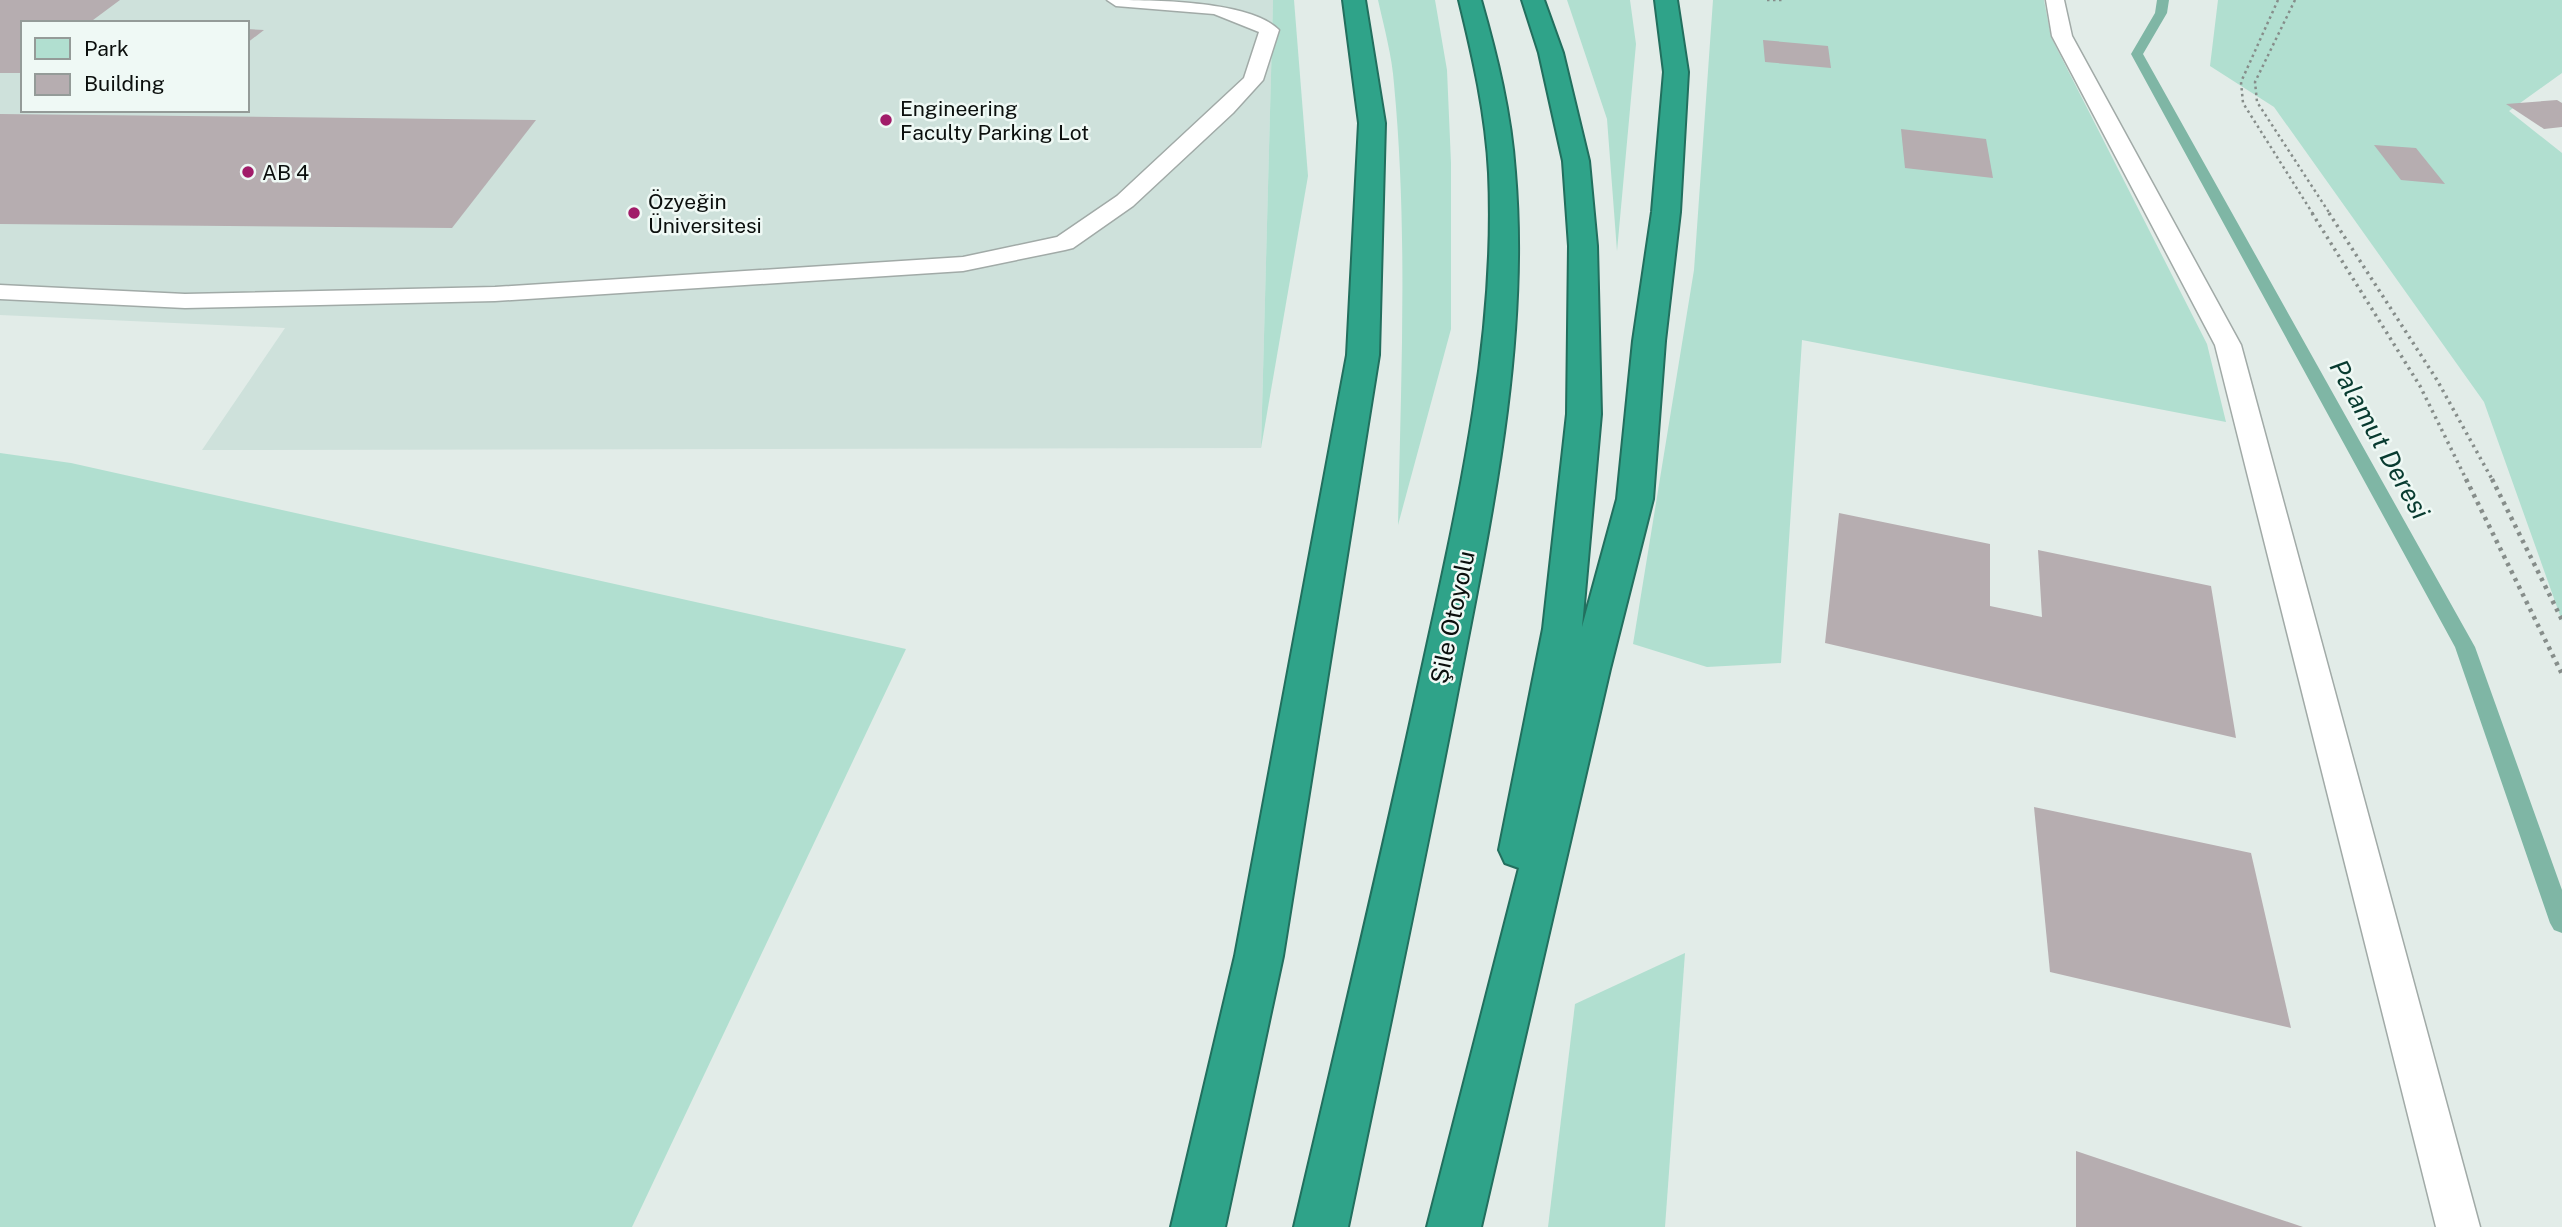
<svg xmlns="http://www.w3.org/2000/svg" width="2562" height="1227" font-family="'Public Sans',sans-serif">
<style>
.built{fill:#cee1db;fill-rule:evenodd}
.green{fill:#b1dfd0}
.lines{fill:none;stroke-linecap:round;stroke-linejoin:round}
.stream{fill:#7fb6a5;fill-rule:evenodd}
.building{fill:#b6adb0}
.lane-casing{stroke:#a1aaa7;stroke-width:3}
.highway-casing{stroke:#226f5e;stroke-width:4}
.path-far2{stroke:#868d8a;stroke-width:2.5;stroke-dasharray:2.5 3.5;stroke-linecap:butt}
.path-far1{stroke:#868d8a;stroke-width:3.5;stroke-dasharray:2.5 4.5;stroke-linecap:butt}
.path{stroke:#868d8a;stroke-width:4.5;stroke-dasharray:3.5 5;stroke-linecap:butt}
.lane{fill:#fff;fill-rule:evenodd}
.highway{fill:#2fa389;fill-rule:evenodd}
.poi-dot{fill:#a11c69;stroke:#eff9f5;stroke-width:2.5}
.labels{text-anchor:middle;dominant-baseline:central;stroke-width:5;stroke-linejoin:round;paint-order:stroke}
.far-poi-label{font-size:21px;fill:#0b0f0d;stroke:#eff9f5;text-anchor:start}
.street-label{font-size:24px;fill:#0b0f0d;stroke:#eff9f5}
.water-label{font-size:26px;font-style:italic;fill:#083b30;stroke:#eff9f5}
</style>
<rect width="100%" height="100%" fill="#e2ece8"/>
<!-- built -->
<path class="built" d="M0,0h1273l-12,448 -1059,2 83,-122 -285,-13zM23,23h224v87h-224z"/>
<!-- green -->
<g class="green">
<path d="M1273,0h21l14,176 -47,272z"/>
<path d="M1378,0h57l12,70 4,93v166l-53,196c3,-146 10,-295 -4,-441 -2,-28 -10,-57 -16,-84z"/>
<path d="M1567,0h63l6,44 -19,207 -10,-132z"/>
<path d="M1713,0h331l7,37 156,307 19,78 -424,-82 -21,323 -74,4 -74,-23 61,-374z"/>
<path d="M2218,0h344v73l-53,38 53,42v468l-78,-219 -210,-295 -64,-41z"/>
<path d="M0,453l71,10 835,186 -274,578h-632z"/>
<path d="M1685,953l-20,274h-117l27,-223z"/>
</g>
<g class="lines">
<!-- stream -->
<path class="stream" d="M2157,0h12l-2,13 -24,41 332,593 87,243v43l-8,-3 -4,-7 -95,-276 -324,-593 24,-41z"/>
</g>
<!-- building -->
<g class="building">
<path d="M0,0h120l-31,23h-66v50h-23z"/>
<path d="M247,29l17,1 -17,13z"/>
<path d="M1763,40l65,6 3,22 -66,-6z"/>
<path d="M2557,100l5,3v24l-18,2 -38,-25z"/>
<path d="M0,114l536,6 -84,108 -452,-4z"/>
<path d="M1901,129l85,10 7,39 -88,-10z"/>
<path d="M2374,145l42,3 29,36 -44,-4z"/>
<path d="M1839,513l151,31v62l52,11 -4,-67 173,36 25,152 -411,-95z"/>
<path d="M2034,807l217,46 40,175 -241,-56z"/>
<path d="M2076,1151l227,76h-227z"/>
</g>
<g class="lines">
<!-- lane casing -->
<g class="lane-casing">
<g id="lane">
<path d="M1107,0c42,0 143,0 172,30l-16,50 -30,33 -100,93 -60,42 -8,2 -102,21 -468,30 -310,7 -185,-9v-14l185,9 310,-7 468,-30 94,-20 60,-41 127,-118 15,-46 -45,-18 -98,-8z"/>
<path d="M2046,0h18l8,36 169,309 239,882h-44l-221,-882 -163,-309z"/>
</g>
</g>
<!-- highway casing -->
<g class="highway-casing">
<g id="highway">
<path d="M1343,0h22l20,123 -6,232 -96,601 -58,271h-54l64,-271 112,-601 12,-232z"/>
<path d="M1459,0h22c16,56 30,113 34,172 15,178 -27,360 -60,533 -34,175 -71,348 -107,522h-54c41,-175 83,-351 121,-526 37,-172 82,-351 74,-528 -3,-59 -16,-116 -30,-173z"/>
<path d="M1522,0h22l19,53 26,108 8,85 4,168 -19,213 35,-128 16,-158 19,-129 12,-140 -9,-72h22l11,72 -8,140 -15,129 -12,158 -43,170 -129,558h-54l92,-359 -14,-5 -6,-13 44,-221 24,-215 2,-168 -6,-85 -24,-108z"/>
</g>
</g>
<!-- path-far2 -->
<g class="path-far2">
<path d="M1767,0h18"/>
<path d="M2278,0l-37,82 2,21 70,111"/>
<path d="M2295,0l-40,82 2,20 73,112"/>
</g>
<!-- path-far1 -->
<g class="path-far1">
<path d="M2312,213l108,173 47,95"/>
<path d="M2329,213l108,167 56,101"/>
</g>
<!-- path -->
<g class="path">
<path d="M2466,479l96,195"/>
<path d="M2492,479l70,141"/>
</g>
<!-- lane -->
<use href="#lane" class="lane"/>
<!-- highway -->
<use href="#highway" class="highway"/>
</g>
<!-- markers -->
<g class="poi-dot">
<circle cx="886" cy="120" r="7"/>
<circle cx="248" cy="172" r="7"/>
<circle cx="634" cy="213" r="7"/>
</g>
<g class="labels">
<!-- far-poi labels -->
<g class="far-poi-label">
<text x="900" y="108">Engineering<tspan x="900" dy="24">Faculty Parking Lot</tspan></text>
<text x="262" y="172">AB 4</text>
<text x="648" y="201">Özyeğin<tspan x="648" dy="24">Üniversitesi</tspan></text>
</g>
<!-- street labels -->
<g class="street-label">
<text transform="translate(1452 617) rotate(-78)">Şile Otoyolu</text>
</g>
<!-- water labels -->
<g class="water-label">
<text transform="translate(2380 439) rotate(61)">Palamut Deresi</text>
</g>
</g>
<!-- legend -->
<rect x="21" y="21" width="228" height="91" fill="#eff9f5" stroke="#949b98" stroke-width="2"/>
<rect x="35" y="38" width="35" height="21" fill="#b1dfd0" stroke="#949b98" stroke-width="2"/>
<text x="84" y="56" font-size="21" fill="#0b0f0d">Park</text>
<rect x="35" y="74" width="35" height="21" fill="#b6adb0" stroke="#949b98" stroke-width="2"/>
<text x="84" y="91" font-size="21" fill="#0b0f0d">Building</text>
</svg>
